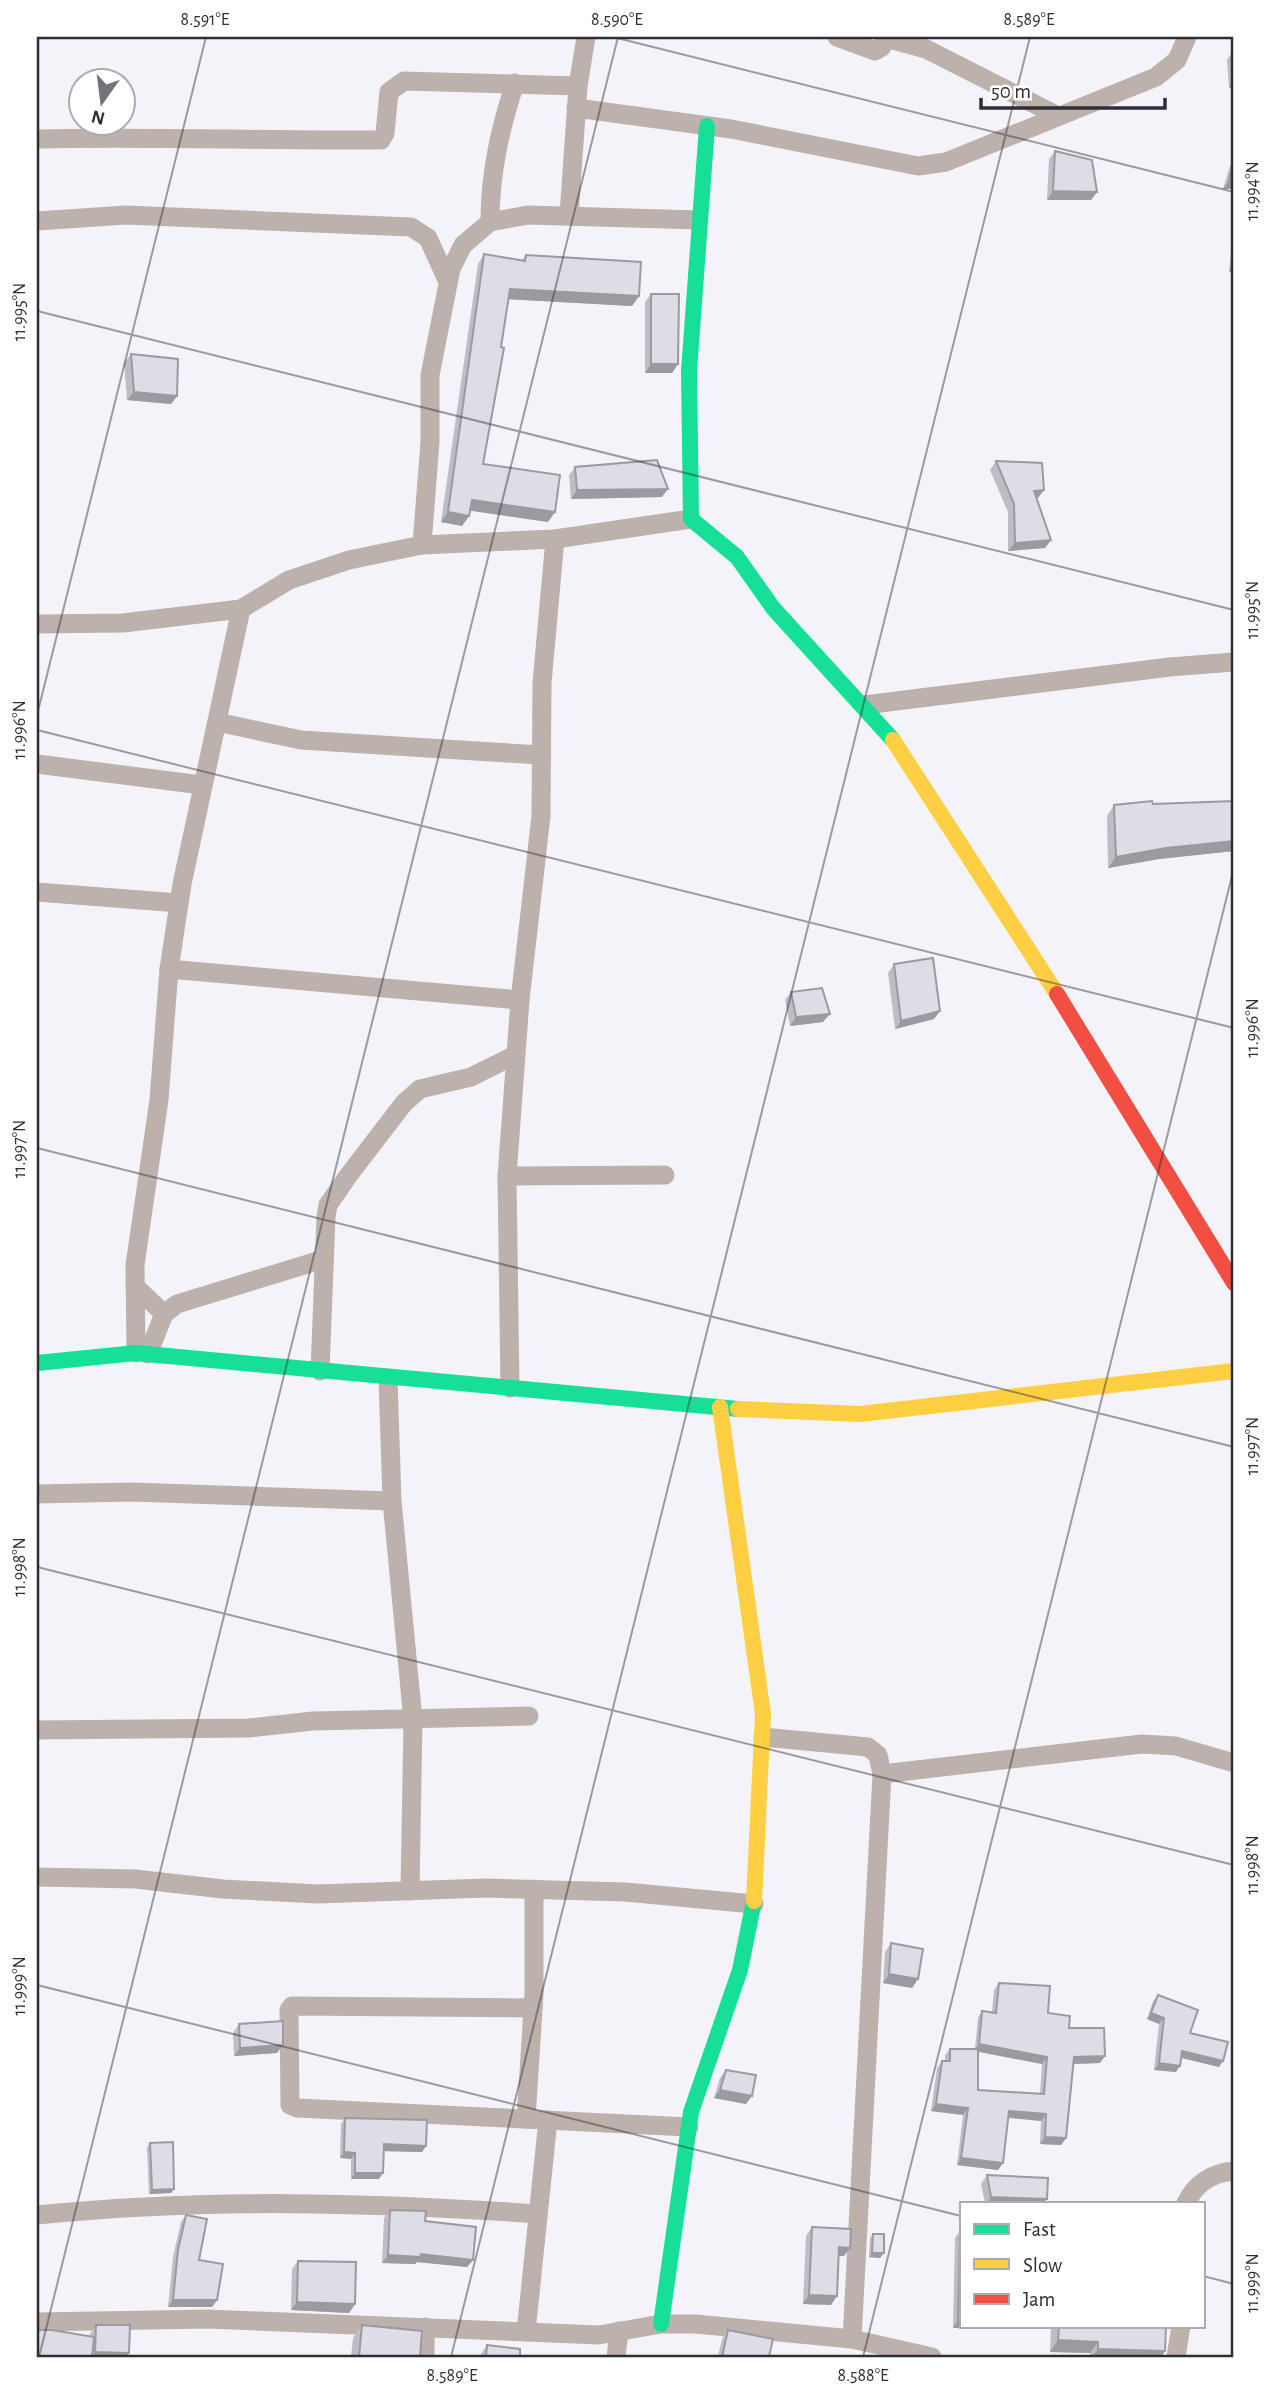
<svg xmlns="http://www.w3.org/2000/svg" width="1271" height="2394" font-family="'Alegreya Sans',sans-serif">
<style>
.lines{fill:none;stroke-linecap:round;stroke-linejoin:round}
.street{stroke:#bcb2ab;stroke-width:19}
.fast{stroke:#16e098;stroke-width:16}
.slow{stroke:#ffcf43;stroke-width:16}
.jam{stroke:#f24e42;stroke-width:16}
.wall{fill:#bfbdc4;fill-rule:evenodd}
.shaded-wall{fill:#9b9aa0}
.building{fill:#dedce4;stroke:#9b9aa0;stroke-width:2}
.ticks{fill:none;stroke:#302c38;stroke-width:2;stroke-opacity:0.45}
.neatline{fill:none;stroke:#302c38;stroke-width:2.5}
.ticks-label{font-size:18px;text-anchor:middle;fill:#302c38}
</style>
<rect width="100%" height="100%" fill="#f4f3f9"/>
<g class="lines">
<!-- street -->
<g class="street">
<path d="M837,37l38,14 7,-4 4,-10"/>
<path d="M886,38l40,11 130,66"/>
<path d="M576,108l155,21 187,37 28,-4 210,-85 21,-17 10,-23"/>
<path d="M37,139c114,-3 229,2 344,1l4,-7 4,-41 15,-11 174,5"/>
<path d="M569,215l9,-129 8,-49"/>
<path d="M37,221l89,-6 285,12 17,11 20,44"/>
<path d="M490,222c0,-49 10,-93 25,-139"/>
<path d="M422,545l8,-103v-67l21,-106 12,-24 27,-23 38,-7 171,5"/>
<path d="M37,624l86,-1 118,-14 48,-29 60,-20 73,-15 133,-6 136,-20"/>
<path d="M864,705l306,-38 64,-5"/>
<path d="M217,722l84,18 239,15"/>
<path d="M37,764l165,21"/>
<path d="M37,892l142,11"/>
<path d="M169,969l351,31"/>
<path d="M507,1176l158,-1"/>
<path d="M135,1286l29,28"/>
<path d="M136,1353l-1,-88 24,-165 10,-131 13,-85 59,-275"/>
<path d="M148,1354l16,-40 13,-10 147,-45"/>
<path d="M320,1371l6,-154 2,-12 20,-29 56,-73 16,-14 51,-12 44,-22"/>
<path d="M388,1378l4,123 21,219 -3,171"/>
<path d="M510,1388l-3,-212 13,-176 21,-184 1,-133 13,-144"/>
<path d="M37,1494l95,-2 260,9"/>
<path d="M37,1730l212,-2 64,-7 216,-5"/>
<path d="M763,1737l105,10 10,8 4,19 -30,565"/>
<path d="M882,1774l260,-30 34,2 58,17"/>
<path d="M37,1877l98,2 88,10 95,5 168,-6 139,4 129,12"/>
<path d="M533,2008l-241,-2 -3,4 1,95 7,3 392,19"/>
<path d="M526,2119l8,-125v-105"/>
<path d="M1186,2203c10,-20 25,-30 48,-32"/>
<path d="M37,2215c167,-17 334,-13 501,-1"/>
<path d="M37,2322l171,-3 391,16 62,-11h35l156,15 80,18"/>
<path d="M526,2332l22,-212"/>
<path d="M425,2357v-30"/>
<path d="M616,2357l3,-26"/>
<path d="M1176,2357l5,-31"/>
</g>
<!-- fast -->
<g class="fast">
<path d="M707,126l-18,245 2,148 46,38 36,51 120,132"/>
<path d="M37,1363l99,-10 602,56"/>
<path d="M661,2324l30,-212 49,-142 14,-69"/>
</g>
<!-- slow -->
<g class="slow">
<path d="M893,740l164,254"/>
<path d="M720,1407l43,307 -9,187"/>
<path d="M738,1409l122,5 374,-43"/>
</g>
<!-- jam -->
<path class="jam" d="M1057,994l177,289"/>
</g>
<!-- wall -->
<g class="wall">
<path d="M1233,51h1v37h-5l-2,-28z"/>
<path d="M1055,151l42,41 -6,8h-44l2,-41z"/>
<path d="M1234,160v29h-11l7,-23z"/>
<path d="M1234,236v36h-5l3,-33z"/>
<path d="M484,254l38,6 4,-5 113,41 -7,10 -124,-7 -25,165 72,48 -7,10 -78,-12 -1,6 -7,10 -21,-4 37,-258z"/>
<path d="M651,294l27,70 -6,9h-27v-71z"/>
<path d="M131,354l46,42 -6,8 -44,-4 -3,-37z"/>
<path d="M996,461l42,37h-1l14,42 -6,8 -37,3v-39l-18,-42z"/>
<path d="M575,467l87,30 -91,2 -2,-24z"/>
<path d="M1234,801v50l-75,8 -51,9 -1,-52 7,-11z"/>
<path d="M894,964l40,55 -39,10 -7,-56z"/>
<path d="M791,992l32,30 -33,4 -5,-26z"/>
<path d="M891,1943l27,36 -6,9 -29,-5 2,-31z"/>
<path d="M999,1983l49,30 21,15 31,35 -26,1 -8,74 -5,7 -21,-1 1,-23 -33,-3 -5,45 -5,7 -41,-5 6,-50 -32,-4 6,-43 5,-7h3v-6l5,-6h25l3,-31 4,-7 10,1 2,-22zM978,2051l64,13 -2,30 -62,-4z"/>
<path d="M1158,1995l32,38 29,34 -38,-9 -5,14 -22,-2 5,-46 -12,-5 6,-18z"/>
<path d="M239,2024l38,29 -43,3 -1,-23z"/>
<path d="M726,2070l20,34 -32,-6 6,-20z"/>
<path d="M345,2118l81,28 -4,6 -38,-1 -5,28h-28v-20l-11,-1 1,-34z"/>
<path d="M150,2143l24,46 -3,4 -22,1 -2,-47z"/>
<path d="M987,2175l60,24 -3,4h-59l-4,-19z"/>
<path d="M390,2210l35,11 48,39 -6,7 -50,-5 -2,2 -33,-1 2,-45z"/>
<path d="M186,2215l13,45 18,40 -5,7h-44l5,-50 8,-35z"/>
<path d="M812,2227l38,21 -6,8h-5l-8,49 -28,-1 3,-68z"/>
<path d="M960,2231l9,97h-16l2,-90z"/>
<path d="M873,2234l11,19 -4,5 -11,-1 1,-19z"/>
<path d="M298,2261l57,43 -6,9 -58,-3 1,-41z"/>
<path d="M96,2325l33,28 -3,4h-89l52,-21 1,-2z"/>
<path d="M362,2325l58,32h-69l2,-19z"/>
<path d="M1051,2326h115l-1,25 -4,6h-71v-4l-40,-1z"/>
<path d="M728,2330l41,27h-51l4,-18z"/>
<path d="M487,2345l33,12h-40l1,-3z"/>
</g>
<!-- shaded-wall -->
<g class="shaded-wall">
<path d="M1234,81v7h-5z"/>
<path d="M1229,180h5v9h-11z"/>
<path d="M1053,191l44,1 -6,8h-44z"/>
<path d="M1234,264v8h-5z"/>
<path d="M510,289l129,7 -7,10 -129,-7z"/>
<path d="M651,364h27l-6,9h-27z"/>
<path d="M134,392l43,4 -6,8 -44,-4z"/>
<path d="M668,489l-6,8 -91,2 6,-9z"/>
<path d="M1044,490l-6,8 -10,1 6,-8z"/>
<path d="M472,500l83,12 -7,10 -83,-12z"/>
<path d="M448,512l21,4 -7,10 -21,-4z"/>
<path d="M1051,540l-6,8 -37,3 7,-8z"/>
<path d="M1234,841v10l-75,8 -51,9 8,-11 50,-9z"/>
<path d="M940,1011l-6,8 -39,10 6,-8z"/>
<path d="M830,1014l-7,8 -33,4 6,-9z"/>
<path d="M889,1974l29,5 -6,9 -29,-5z"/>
<path d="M1151,2013l13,5 -5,6 -12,-5z"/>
<path d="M979,2044l68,13 -5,7 -68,-13z"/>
<path d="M283,2045l-6,8 -43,3 6,-8z"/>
<path d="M1182,2051l41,10 -4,6 -41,-10z"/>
<path d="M1105,2056l-5,7 -30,1 4,-7z"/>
<path d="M1159,2063l21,3 -4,6 -22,-2z"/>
<path d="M720,2090l32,6 -6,8 -32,-6z"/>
<path d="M936,2104l32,4 -5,7 -32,-4z"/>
<path d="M1009,2111l37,3 -5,7 -36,-4z"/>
<path d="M1045,2137l21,1 -5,7 -21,-1z"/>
<path d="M384,2144l42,2 -4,6 -42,-1z"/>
<path d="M344,2152l11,1 -4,6 -11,-1z"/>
<path d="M961,2158l42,5 -5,7 -41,-5z"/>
<path d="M355,2173h28l-4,6h-28z"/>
<path d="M174,2189l-3,4 -22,1 3,-4z"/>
<path d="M991,2197l56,2 -3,4h-57z"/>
<path d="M839,2247l11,1 -6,8h-11z"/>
<path d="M872,2253h12l-4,5 -11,-1z"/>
<path d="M421,2254l52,6 -6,7 -50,-5 -2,2 -33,-1 6,-8z"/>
<path d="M809,2295l28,1 -6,9 -28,-1z"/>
<path d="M173,2300h44l-5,7h-44z"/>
<path d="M297,2302l58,2 -6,9 -58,-3z"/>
<path d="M958,2320l3,1v5h10l-2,2h-16z"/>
<path d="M1058,2340l40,2 -8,11 -40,-1z"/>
<path d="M1098,2349l67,2 -4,6h-69z"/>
<path d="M95,2352l34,1 -3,4h-35z"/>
</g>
<!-- building -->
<g class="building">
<path d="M1055,151l37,9 5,32 -44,-1z"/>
<path d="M1234,162v18h-5z"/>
<path d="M484,254l41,7 1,-6 115,7 -2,34 -129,-7 -9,58 3,1 -21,116 77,11 -5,37 -83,-12 -3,16 -21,-4z"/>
<path d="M651,294h28l-1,70h-27z"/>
<path d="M131,354l47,5 -1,37 -43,-4z"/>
<path d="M657,460l11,29 -91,1 -2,-23z"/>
<path d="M996,461l46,2 2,27 -10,1 17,49 -36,3 -1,-39z"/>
<path d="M1152,801l1,3 81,-3v40l-68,7 -50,9 -2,-52z"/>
<path d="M933,958l7,53 -39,10 -7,-57z"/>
<path d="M822,988l8,26 -34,3 -5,-25z"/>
<path d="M891,1943l32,6 -5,30 -29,-5z"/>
<path d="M999,1983l51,3 -2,27 22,3 -1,12h35l1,28 -31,1 -8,81 -21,-1 1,-23 -37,-3 -6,52 -42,-5 7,-50 -32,-4 6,-43h8v-12h28v41l66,4 3,-37 -68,-13 3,-33 14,2z"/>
<path d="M1158,1995l40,15 -8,23 38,9 -5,19 -41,-10 -2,15 -21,-3 5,-45 -13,-5z"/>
<path d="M283,2021v24l-43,3 -1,-24z"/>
<path d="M726,2070l30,5 -4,21 -32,-6z"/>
<path d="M345,2118l82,2 -1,26 -42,-2 -1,29h-28v-20l-11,-1z"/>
<path d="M173,2142l1,47 -22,1 -2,-47z"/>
<path d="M987,2175l61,3 -1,21 -56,-2z"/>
<path d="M390,2210l36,1 -1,10 51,6 -3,33 -52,-6 -1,3 -32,-2z"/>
<path d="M186,2215l21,4 -8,41 24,4 -6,36h-44l5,-50z"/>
<path d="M812,2227l39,2 -1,19 -11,-1 -2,49 -28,-1z"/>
<path d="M960,2231h1v90l-3,-1z"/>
<path d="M873,2234h11v19h-12z"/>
<path d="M298,2261l58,1 -1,42 -58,-2z"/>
<path d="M96,2325h34l-1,28 -34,-1z"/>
<path d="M362,2325l60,6 -2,26h-61z"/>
<path d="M1059,2326h107l-1,25 -67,-2v-7l-40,-2z"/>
<path d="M37,2330h15l42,7 -2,20h-55z"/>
<path d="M728,2330l45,9 -4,18h-47z"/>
<path d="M487,2345l33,4v8h-34z"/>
</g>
<!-- ticks -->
<path class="ticks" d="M613,37l621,155M37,311l1197,299M37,715l169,-678M37,730l1197,298M37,1148l1197,299M37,1567l1197,298M37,1985l924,231M1203,2276l31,8M39,2357l579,-2320M451,2357l579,-2320M863,2357l371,-1489"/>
<!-- border -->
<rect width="1271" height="2394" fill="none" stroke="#ffffff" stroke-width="77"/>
<!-- legend -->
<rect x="960" y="2202" width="245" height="126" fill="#ffffff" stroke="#acabaf" stroke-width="2"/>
<rect x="974" y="2224" width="35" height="10" fill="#16e098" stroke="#acabaf" stroke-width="2"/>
<text x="1023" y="2236" font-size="21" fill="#302c38">Fast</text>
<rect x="974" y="2259" width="35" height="10" fill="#ffcf43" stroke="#acabaf" stroke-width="2"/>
<text x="1023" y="2272" font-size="21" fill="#302c38">Slow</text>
<rect x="974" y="2294" width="35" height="10" fill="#f24e42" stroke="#acabaf" stroke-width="2"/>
<text x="1023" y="2306" font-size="21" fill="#302c38">Jam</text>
<!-- north arrow -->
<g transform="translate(102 102) rotate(194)"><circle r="33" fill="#ffffff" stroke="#acabaf" stroke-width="2"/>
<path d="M0-5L12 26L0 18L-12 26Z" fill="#75727c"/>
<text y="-10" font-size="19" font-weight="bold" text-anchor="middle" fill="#302c38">N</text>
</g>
<!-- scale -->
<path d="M981 98v10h184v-10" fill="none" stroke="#302c38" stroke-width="3.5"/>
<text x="991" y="98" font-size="21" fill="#302c38" stroke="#ffffff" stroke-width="5" paint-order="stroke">50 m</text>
<rect x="38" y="38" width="1194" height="2318" class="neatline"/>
<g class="ticks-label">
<text x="205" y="25">8.591°E</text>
<text x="617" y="25">8.590°E</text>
<text x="1029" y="25">8.589°E</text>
<text transform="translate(1252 191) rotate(-90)" y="6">11.994°N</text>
<text transform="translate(19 312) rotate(-90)" y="6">11.995°N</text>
<text transform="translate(1252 610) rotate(-90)" y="6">11.995°N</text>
<text transform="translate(19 730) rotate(-90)" y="6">11.996°N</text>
<text transform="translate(1252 1028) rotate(-90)" y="6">11.996°N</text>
<text transform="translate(19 1149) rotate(-90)" y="6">11.997°N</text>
<text transform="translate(1252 1446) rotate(-90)" y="6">11.997°N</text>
<text transform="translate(19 1567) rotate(-90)" y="6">11.998°N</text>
<text transform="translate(1252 1865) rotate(-90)" y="6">11.998°N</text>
<text transform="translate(19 1986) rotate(-90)" y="6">11.999°N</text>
<text transform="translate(1252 2283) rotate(-90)" y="6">11.999°N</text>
<text x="452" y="2381">8.589°E</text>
<text x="863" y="2381">8.588°E</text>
</g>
</svg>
